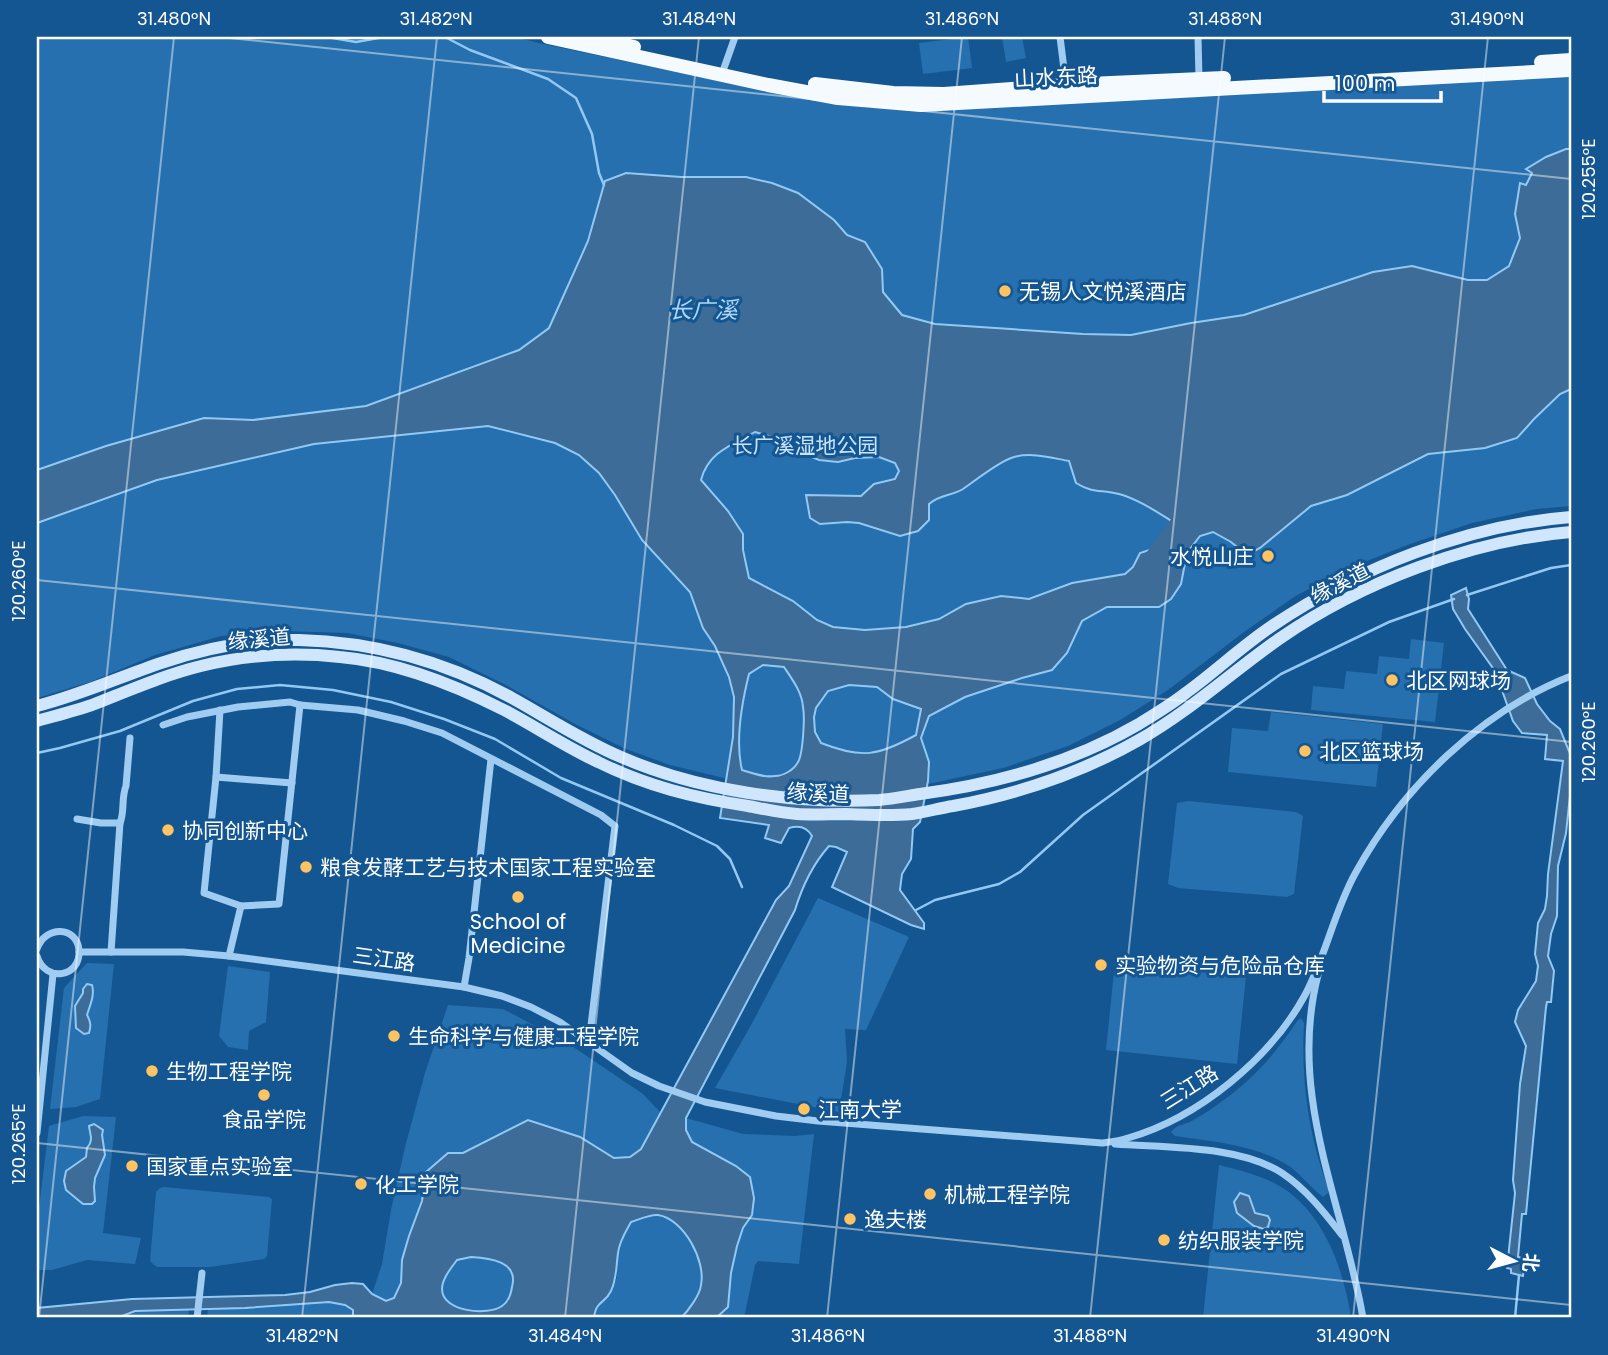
<svg xmlns="http://www.w3.org/2000/svg" width="1608" height="1355" font-family="Poppins,'Noto Sans SC',sans-serif">
<style>
.green{fill:#2670b0}
.water{fill:#3c6c97;stroke:#92c9f4;stroke-width:2;fill-rule:evenodd}
.lines{fill:none;stroke-linecap:round;stroke-linejoin:round}
.stream{stroke:#92c9f4;stroke-width:2.5}
.river{stroke:#3c6c97;stroke-width:14}
.minor{stroke:#a0ccf1;stroke-width:7}
.secondary{stroke:#cfe6fc;stroke-width:12}
.trunk{stroke:#f5faff;stroke-width:14}
.ticks{fill:none;stroke:#fff;stroke-width:2;stroke-opacity:0.45}
.poi-dot{fill:#ffc361;stroke:#145691;stroke-width:2.5}
.labels{text-anchor:middle;dominant-baseline:central;stroke-width:6;stroke-linejoin:round;paint-order:stroke}
.street-label{font-size:21px;fill:#fff;stroke:#145691}
.poi-label{font-size:21px;fill:#fff;stroke:#145691;text-anchor:start}
.park-label{font-size:21px;fill:#c7e4fc;stroke:#145691}
.water-label{font-size:23px;font-style:italic;fill:#acd6f8;stroke:#145691}
.neatline{fill:none;stroke:#fff;stroke-width:2.5}
.ticks-label{font-size:18px;text-anchor:middle;fill:#fff}
</style>
<rect width="100%" height="100%" fill="#145691"/>
<!-- green -->
<g class="green">
<path d="M37,37h478l28,7 134,28 100,22 91,14 70,1 255,-12c34,0 67,-5 101,-7 92,-5 185,-11 277,-12v428l-35,3 -64,14 -62,21 -66,26 -50,27 -50,35 -76,58 -48,30 -52,26 -65,22 -75,16 -200,-5 -58,-14 -44,-16 -49,-24 -73,-41 -55,-27 -51,-14 -51,-10 -64,-2 -62,5 -66,19 -65,27 -53,16z"/>
<path d="M968,37l4,31 -49,6 -4,-31z"/>
<path d="M1002,37h20l4,21 -20,4z"/>
<path d="M1411,639l33,4 -9,79 -124,-12 2,-24 31,3 2,-18 31,3 2,-18 30,3z"/>
<path d="M1271,712l112,12 -7,63 -148,-15 4,-44 36,3z"/>
<path d="M1188,801l108,11 7,4 -9,78 -7,3 -109,-9 -10,-4 9,-81z"/>
<path d="M818,898l91,39 -43,93 -21,-1 2,33 -8,50 -124,-24 35,-61z"/>
<path d="M1115,962l131,14 -9,88 -131,-14z"/>
<path d="M87,963l27,1 -14,135 -24,8 -26,2 14,-121z"/>
<path d="M228,966l42,6 -4,50 -17,9 -1,19 -20,-3 -9,-11z"/>
<path d="M448,1005l55,4 63,33 77,52 17,18 -20,37 -10,8 -15,1 -35,-21 -52,-17 -102,52 -4,29 -13,35 -7,24 -1,23 -7,15 -8,4 -14,-8 10,-30 9,-54 14,-63 20,-74z"/>
<path d="M1301,1018l3,5c-3,57 4,112 24,165v5l-5,4c-13,-10 -23,-24 -37,-33 -34,-20 -73,-22 -111,-28l-4,-4c5,-7 12,-7 19,-10 8,-5 16,-9 24,-15 37,-25 59,-50 84,-87z"/>
<path d="M83,1116l33,1 -13,116 38,5 -6,26 -48,-4 -35,10h-15v-46l12,-98z"/>
<path d="M686,1118l57,16 52,2 19,-2 -15,130 -41,-3 -3,4 -11,53h-28l12,-11c3,-32 5,-64 24,-92l-16,-49 -44,-24 -6,-12z"/>
<path d="M1219,1165c20,5 40,10 57,19 47,25 68,86 75,134h-148z"/>
<path d="M164,1187l105,10 3,2 -5,57 -3,3 -54,8h-52l-4,-2 -4,-4 6,-69 4,-4z"/>
<path d="M657,1215c6,3 15,5 20,10 15,12 27,41 24,60 -1,10 -13,26 -20,33h-87l-1,-2 5,-13 12,-8 7,-18 1,-27 13,-28z"/>
<path d="M471,1257c18,1 48,4 41,30 -1,7 -4,15 -10,19 -14,10 -60,6 -60,-17 0,-10 9,-21 15,-29z"/>
<path d="M329,1302l16,2 8,6v8h-146l1,-9z"/>
<path d="M189,1309l-1,9h-67v-2l14,-5z"/>
</g>
<!-- water -->
<g class="water">
<path d="M1566,149h5v240l-11,5 -26,25 -17,19 -32,10 -57,6 -81,41 -36,11 -51,42 -13,7 -16,-13 -18,-10 -13,4 -13,17 -6,31 -10,15 -12,8h-52l-25,14 -15,32 -15,17 -30,8 -57,19 -36,19 -8,22 8,24 -1,19 -8,41 -7,7 -2,30 -9,15 -2,16 24,33v6l-13,-4 -79,-38 15,-35 -11,-5 -7,-1c-16,18 -27,41 -34,64l-109,208v12l6,12 44,24 14,11 4,21 -2,17 -9,13 -6,18 -6,27 -3,34 -12,11h-35c7,-7 19,-23 20,-33 5,-24 -17,-66 -43,-70 -8,-1 -20,5 -27,7 -5,9 -12,20 -13,31 -2,14 -1,25 -7,38 -6,13 -15,9 -17,27h-241v-8l-8,-5 -16,-3 -84,6 -110,3 -13,5 -1,2h-84v-10l95,-9 153,-4 25,-3 25,-7 17,-2 11,1 9,10 14,7 8,-3 7,-15 1,-23 7,-24 13,-35 4,-29 22,-19h15l65,-33 52,17 34,21 16,-1 11,-8 135,-249 13,-14 23,-50c-5,-9 -13,-11 -23,-8l-8,15 -16,-5 4,-13 -49,-7 13,-81 1,-40 -5,-20 -14,-31 -12,-18 -13,-36 -48,-52 -27,-45 -16,-22 -20,-18 -24,-12 -67,-17 -174,18 -157,36 -120,43v-53l69,-24 98,-28 49,2 113,-14 153,-56 30,-22 39,-87 17,-60 21,-8 55,4h65l26,6 26,10 36,27 13,15 18,7 17,27 1,23 19,23 33,9 148,10 48,1 60,-12 53,-8 129,-43 39,-6 56,14h19l22,-14 11,-28 -5,-24 5,-31 6,2 6,-12 -6,-4 20,-12zM755,432l21,6 15,10 28,12 19,2 17,-4 24,-1 16,6 4,8 -4,8 -21,5 -13,12 -55,-1 4,23 10,6 27,-2 12,1 41,13 18,-5 11,-11v-16c11,-10 23,-8 34,-15 13,-9 38,-29 51,-32 18,-5 38,1 55,4l7,22c18,11 25,6 43,11 18,5 35,16 51,26l5,14 -7,10 -28,9 -7,14 -8,7 -53,9 -43,16 -28,-3 -35,8 -27,15 -33,8 -41,3 -32,-3 -16,-7 -24,-19 -44,-23 -6,-28v-16l-15,-23 -27,-31c7,-28 31,-35 54,-48zM763,665l21,2c8,12 18,25 19,40 2,10 0,47 -5,55 -4,8 -15,14 -23,14 -11,2 -22,-3 -33,-6 -7,-29 0,-68 7,-96zM849,685l28,2 16,12 28,10 -5,26c-38,21 -54,24 -95,8l-6,-11 -1,-15 2,-9 12,-17zM471,1257c18,1 48,4 41,30 -1,7 -4,15 -10,19 -14,10 -60,6 -60,-17 0,-10 9,-21 15,-29z"/>
<path d="M1466,588l3,11 -1,10 39,61 18,8 12,26 13,17 10,8 11,27v30l-5,47 -8,33 -1,50 -6,18 -3,22 6,15 -3,31h-4l-1,5 -20,207h-4l-4,43 7,1 -2,18 -12,-3v-4l-4,-1 8,-75 -2,-13 7,-96 6,-38 -11,-24 3,-12 18,-29 2,-15 -3,-12 3,-31 7,-14 2,-13 1,-22 15,-113 -18,-2 2,-24 -25,-2 -9,-12 -18,-50 -30,-42 -12,-20 -2,-14z"/>
<path d="M87,984l5,1c3,10 -2,20 -5,30 4,7 4,11 2,18l-5,1 -8,-6 -1,-22 8,-13v-4z"/>
<path d="M94,1124l9,6 -1,5 3,20 -10,23 -1,9 1,14 -3,3h-9l-17,-14 -2,-9 2,-10 20,-14 1,-9c7,-8 3,-13 2,-22z"/>
<path d="M1240,1193l9,3 6,17 13,3 2,4 -2,7 -4,2 -10,-3 -17,-13 -3,-11z"/>
</g>
<g class="lines">
<!-- stream -->
<g class="stream">
<path d="M327,37l29,5 28,-5"/>
<path d="M445,37l25,13 78,29 28,19 16,36 7,39 5,12"/>
<path d="M1467,595l84,-27 20,-3"/>
<path d="M37,753l23,-5 60,-17 73,-30 44,-12 43,-4 53,5 58,12 53,17 51,20 66,39 113,47 43,21 13,13 12,28"/>
<path d="M916,910l19,-10 64,-16 21,-12 63,-57 198,-141 108,-52 65,-23"/>
<path d="M1515,1318l4,-43"/>
</g>
<!-- river -->
<path class="river" d="M1149,561l34,-46"/>
<!-- minor -->
<g class="minor">
<path d="M1060,37l6,48"/>
<path d="M1198,37l1,42"/>
<path d="M724,68l11,-31"/>
<path d="M220,710l-4,67 -12,116 37,13 38,-2 21,-199"/>
<path d="M163,725l24,-8 51,-10 52,-5 10,3 58,5 46,11 38,12 159,82 14,11 -26,216"/>
<path d="M216,777l76,6"/>
<path d="M77,819l24,4h19"/>
<path d="M37,949c8,-24 40,-23 42,1 2,28 -34,33 -42,6"/>
<path d="M79,952h104l46,4 235,31 38,9 29,11 29,15 72,51 27,13 46,16 71,14 42,5 284,22c8,-1 18,-2 26,-5 70,-20 142,-79 177,-143 21,-39 29,-84 51,-123 47,-85 124,-160 215,-196"/>
<path d="M111,952l9,-129c5,-12 1,-25 6,-37l4,-48"/>
<path d="M229,956l12,-50"/>
<path d="M1318,975c-31,120 25,227 45,343"/>
<path d="M464,987l5,-29 22,-199"/>
<path d="M37,1133l16,-159"/>
<path d="M1115,1144c51,4 123,1 167,29 24,16 42,39 60,62"/>
<path d="M197,1318l5,-45"/>
</g>
<!-- secondary -->
<g class="secondary">
<path d="M37,706c43,-11 83,-29 124,-43 44,-15 92,-24 138,-23 77,2 146,21 213,58 36,20 71,43 109,59 78,34 173,47 258,43 14,-1 28,-4 41,-6 76,-10 152,-31 219,-70 16,-10 33,-20 48,-32 29,-21 55,-46 85,-66 86,-58 195,-101 299,-109"/>
<path d="M37,721c18,-5 37,-10 55,-16 36,-14 72,-30 109,-39 45,-11 93,-14 139,-9 58,5 113,27 164,53 32,17 62,37 94,52 48,24 97,36 150,44 16,3 33,7 49,8 16,1 33,0 49,0 22,1 45,2 66,0 14,-2 28,-6 41,-8 65,-12 128,-33 186,-66 51,-29 93,-68 140,-101 82,-57 193,-99 292,-107"/>
</g>
<!-- trunk -->
<g class="trunk">
<path d="M548,37l220,48 70,13 83,7 650,-35"/>
<path d="M591,37l43,10"/>
<path d="M1541,62l30,-2"/>
<path d="M815,84l78,9 51,1 122,-9 158,-7"/>
</g>
</g>
<!-- ticks -->
<path class="ticks" d="M220,37l1351,142M37,580l1534,162M37,1143l1534,162M39,1318l135,-1281M302,1318l135,-1281M565,1318l134,-1281M827,1318l135,-1281M1090,1318l135,-1281M1353,1318l135,-1281"/>
<!-- markers -->
<g class="poi-dot">
<circle cx="1005" cy="291" r="7"/>
<circle cx="1268" cy="556" r="7"/>
<circle cx="1392" cy="680" r="7"/>
<circle cx="1305" cy="751" r="7"/>
<circle cx="168" cy="830" r="7"/>
<circle cx="306" cy="867" r="7"/>
<circle cx="518" cy="897" r="7"/>
<circle cx="1101" cy="965" r="7"/>
<circle cx="394" cy="1036" r="7"/>
<circle cx="152" cy="1071" r="7"/>
<circle cx="264" cy="1095" r="7"/>
<circle cx="804" cy="1109" r="7"/>
<circle cx="132" cy="1166" r="7"/>
<circle cx="361" cy="1184" r="7"/>
<circle cx="930" cy="1194" r="7"/>
<circle cx="850" cy="1219" r="7"/>
<circle cx="1164" cy="1240" r="7"/>
</g>
<g class="labels">
<!-- street labels -->
<g class="street-label">
<text transform="translate(1056 77) rotate(-3)">山水东路</text>
<text transform="translate(1340 583) rotate(-27)">缘溪道</text>
<text transform="translate(259 639) rotate(-5)">缘溪道</text>
<text transform="translate(818 793) rotate(3)">缘溪道</text>
<text transform="translate(384 959) rotate(8)">三江路</text>
<text transform="translate(1189 1087) rotate(-32)">三江路</text>
</g>
<!-- poi labels -->
<g class="poi-label">
<text x="1019" y="291">无锡人文悦溪酒店</text>
<text x="1254" y="556" text-anchor="end">水悦山庄</text>
<text x="1406" y="680">北区网球场</text>
<text x="1319" y="751">北区篮球场</text>
<text x="182" y="830">协同创新中心</text>
<text x="320" y="867">粮食发酵工艺与技术国家工程实验室</text>
<text x="518" y="921" text-anchor="middle">School of<tspan x="518" dy="24">Medicine</tspan></text>
<text x="1115" y="965">实验物资与危险品仓库</text>
<text x="408" y="1036">生命科学与健康工程学院</text>
<text x="166" y="1071">生物工程学院</text>
<text x="818" y="1109">江南大学</text>
<text x="264" y="1119" text-anchor="middle">食品学院</text>
<text x="146" y="1166">国家重点实验室</text>
<text x="375" y="1184">化工学院</text>
<text x="944" y="1194">机械工程学院</text>
<text x="864" y="1219">逸夫楼</text>
<text x="1178" y="1240">纺织服装学院</text>
</g>
<!-- park labels -->
<g class="park-label">
<text x="805" y="445">长广溪湿地公园</text>
</g>
<!-- water labels -->
<g class="water-label">
<text x="703" y="310">长广溪</text>
</g>
</g>
<!-- border -->
<rect width="1608" height="1355" fill="none" stroke="#145691" stroke-width="77"/>
<!-- north arrow -->
<g transform="translate(1514 1261) rotate(96)" stroke="#145691" stroke-width="5" paint-order="stroke">
<path d="M0-5L12 26L0 18L-12 26Z" fill="#ffffff"/>
<text y="-10" font-size="19" font-weight="bold" text-anchor="middle" fill="#ffffff">北</text>
</g>
<!-- scale -->
<path d="M1324 91v10h117v-10" fill="none" stroke="#ffffff" stroke-width="3.5"/>
<text x="1335" y="91" font-size="21" fill="#ffffff" stroke="#145691" stroke-width="5" paint-order="stroke">100 m</text>
<rect x="38" y="38" width="1532" height="1278" class="neatline"/>
<g class="ticks-label">
<text x="174" y="25">31.480°N</text>
<text x="436" y="25">31.482°N</text>
<text x="699" y="25">31.484°N</text>
<text x="962" y="25">31.486°N</text>
<text x="1225" y="25">31.488°N</text>
<text x="1487" y="25">31.490°N</text>
<text transform="translate(1589 179) rotate(-90)" y="6">120.255°E</text>
<text transform="translate(19 581) rotate(-90)" y="6">120.260°E</text>
<text transform="translate(1589 742) rotate(-90)" y="6">120.260°E</text>
<text transform="translate(19 1144) rotate(-90)" y="6">120.265°E</text>
<text x="302" y="1342">31.482°N</text>
<text x="565" y="1342">31.484°N</text>
<text x="828" y="1342">31.486°N</text>
<text x="1090" y="1342">31.488°N</text>
<text x="1353" y="1342">31.490°N</text>
</g>
</svg>
